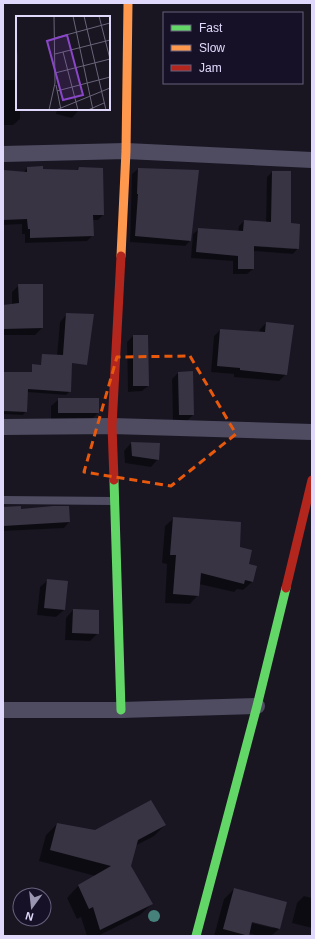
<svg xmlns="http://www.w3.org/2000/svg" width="315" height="939" font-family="Helvetica,sans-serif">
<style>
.shadow{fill:#0007;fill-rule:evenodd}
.building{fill:#393444}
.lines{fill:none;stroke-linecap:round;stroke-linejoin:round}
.lane{stroke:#4f4c62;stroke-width:8}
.street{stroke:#4f4c62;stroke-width:16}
.fast{stroke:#63d668;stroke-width:9}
.slow{stroke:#ff974d;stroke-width:9}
.jam{stroke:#b3261e;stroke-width:9}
.tree{fill:#46817c}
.marked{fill:none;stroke:#e8590c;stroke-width:3;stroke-dasharray:8 5;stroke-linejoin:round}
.inset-road{fill:none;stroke:#696479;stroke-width:1}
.view{fill:#8a46c8;fill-opacity:0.15;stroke:#8a46c8;stroke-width:2}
.inset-edge{fill:none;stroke:#e0d9fc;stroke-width:2}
</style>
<rect width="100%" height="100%" fill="#191622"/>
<!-- shadow -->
<g class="shadow">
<path d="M171,3h16l-16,1z"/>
<path d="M3,80h14v29h3v10l-7,6h-10z"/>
<path d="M57,109h22l-1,2 -6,7 -16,-4z"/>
<path d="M27,168l15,2 34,1 3,-3 24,47 -5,5h-6l1,15 -6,6 -62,2v-9h-3v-10l-19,1v-54l21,1z"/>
<path d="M138,169l52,72 -5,5 -55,-4 2,-68z"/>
<path d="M272,172l26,76 -5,6 -40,-3v18l-6,5h-14v-13l-42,-3 2,-24 6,-5 39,3 1,-6 5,-5 22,2 1,-46zM250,244l44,3v2l-45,-3z"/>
<path d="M19,285l23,43 -7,7h-32v-29l9,-1v-13z"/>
<path d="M67,314l13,44 -23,-2 3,-34z"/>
<path d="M266,323l20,51 -7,7 -45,-4v-3l-23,-2 3,-36 6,-6 39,3 1,-4z"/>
<path d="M133,336l15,50 -6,5 -14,1 -1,-50z"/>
<path d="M179,372l14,43 -7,7 -13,-1 -1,-42z"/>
<path d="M3,373l67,18 -4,4 -39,-3 -1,19 -3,4 -20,-1z"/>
<path d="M59,399l39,14 -7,7h-40v-14z"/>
<path d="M131,443l28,1 -1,15 -7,8 -26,-4 -1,-12z"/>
<path d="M3,508l17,2 49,12 -5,6 -61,3z"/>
<path d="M174,518l73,47 5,17 -9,8 -6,-1 -3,3 -35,-8 -1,11 -8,9 -25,-1 2,-39 -5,-1 3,-37z"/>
<path d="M48,580l16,30 -8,7 -19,-2 3,-28z"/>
<path d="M73,610l25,23 -8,8 -25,-1 1,-22z"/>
<path d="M57,824l38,7 70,-6 -11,11 -19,10 -5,20 22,38 -12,11 -42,21h-11l-6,-19 -4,2 -10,-21 11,-12 17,-10 -56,-15 7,-26z"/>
<path d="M234,889l45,40 -8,7h-12l-11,-3 -1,3h-33l10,-37zM248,920l25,6v2l-26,-6z"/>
<path d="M304,896l8,2v30l-20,-5 5,-20z"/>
</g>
<!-- building -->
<g class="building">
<path d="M43,166v3l35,1 1,-3 24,1 1,47h-11l1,21 -64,2v-9h-2l-1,-10 -24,1v-50l24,2v-5z"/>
<path d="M138,168l61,2 -8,71 -56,-5 3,-42h-1z"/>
<path d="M272,171h19v52l9,1 -1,25 -45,-3v23h-16v-13l-42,-4 2,-24 45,3 1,-11 27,2z"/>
<path d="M18,284h25v44l-40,1v-24l16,-2z"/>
<path d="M66,313l28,1 -7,51 -15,-2 -1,29 -43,-3 -1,23 -24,-1v-39h29v-8l9,1 1,-11 21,1z"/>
<path d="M266,322l28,3 -7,50 -47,-5v-2l-23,-2 3,-37 45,3z"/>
<path d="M133,335h15l1,51h-16z"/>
<path d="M193,371l1,44h-15l-1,-43z"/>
<rect x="58" y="398" width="41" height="15"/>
<path d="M131,442l29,1 -1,17 -27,-4z"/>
<path d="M21,506v3l32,-3h16l1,16 -67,4v-19z"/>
<path d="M173,517l68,5 -1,25 12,3 -3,14 8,2 -4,16 -8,-2 -1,4 -43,-11 -2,23 -26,-2 3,-39h-6z"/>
<path d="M47,579l21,2 -3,29 -21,-2z"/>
<path d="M73,609l26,1v24l-27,-1z"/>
<path d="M151,800l15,25 -28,15 -7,26 22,38 -53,26 -7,-23 -4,2 -11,-24 33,-19 -61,-16 7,-27 38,7z"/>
<path d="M234,888l53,14 -7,27 -28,-7 -3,14 -26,-7z"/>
</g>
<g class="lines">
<!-- lane -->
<path class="lane" d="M3,500l111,1"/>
<!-- street -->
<g class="street">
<path d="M3,154l123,-3 186,9"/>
<path d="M3,427l109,-1 200,6"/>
<path d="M3,710h118l136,-4"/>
</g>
<!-- fast -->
<g class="fast">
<path d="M114,480l7,230"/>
<path d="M196,936l61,-230 29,-118"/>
</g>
<!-- slow -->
<path class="slow" d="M121,256l5,-105 2,-148"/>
<!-- jam -->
<g class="jam">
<path d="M114,480l-2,-54 9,-170"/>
<path d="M286,588l26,-108"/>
</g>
</g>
<!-- trees -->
<circle class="tree" cx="154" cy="916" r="6"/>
<!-- marked area -->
<path class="marked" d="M190,356l46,78 -65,52 -87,-14 33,-115z"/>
<!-- overview -->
<g transform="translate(16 16)">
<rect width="94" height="94" fill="#191622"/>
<path d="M0,29l2,11 -2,44z" fill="#162c2e"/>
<path class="inset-road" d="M57,0l20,94M68,0l22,94M83,0l11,43M39,22l55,-15M47,36l15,58M39,38l55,-14M39,57l55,-14M40,69l5,25M41,75l53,-14M33,94l6,-27 -1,-67M40,94l54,-22M72,94l16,-7"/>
<path class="view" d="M51,19l16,60 -20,5 -16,-59z"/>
<rect width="94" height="94" class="inset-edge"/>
</g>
<!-- border -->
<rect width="315" height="939" fill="none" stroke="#e0d9fc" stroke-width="8"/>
<!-- legend -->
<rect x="163" y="12" width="140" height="72" fill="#171127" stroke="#67617c"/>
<rect x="171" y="25" width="20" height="6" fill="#63d668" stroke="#67617c"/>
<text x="199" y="32" font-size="12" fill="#e0d9fc">Fast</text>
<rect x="171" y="45" width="20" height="6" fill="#ff974d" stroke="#67617c"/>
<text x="199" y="52" font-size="12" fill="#e0d9fc">Slow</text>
<rect x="171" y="65" width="20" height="6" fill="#b3261e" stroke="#67617c"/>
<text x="199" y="72" font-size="12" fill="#e0d9fc">Jam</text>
<!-- north arrow -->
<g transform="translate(32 907) rotate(195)"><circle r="19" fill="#171127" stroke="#67617c"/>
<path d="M0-3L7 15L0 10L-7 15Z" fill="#9a95b0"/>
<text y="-6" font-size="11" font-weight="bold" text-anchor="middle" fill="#e0d9fc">N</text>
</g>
</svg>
